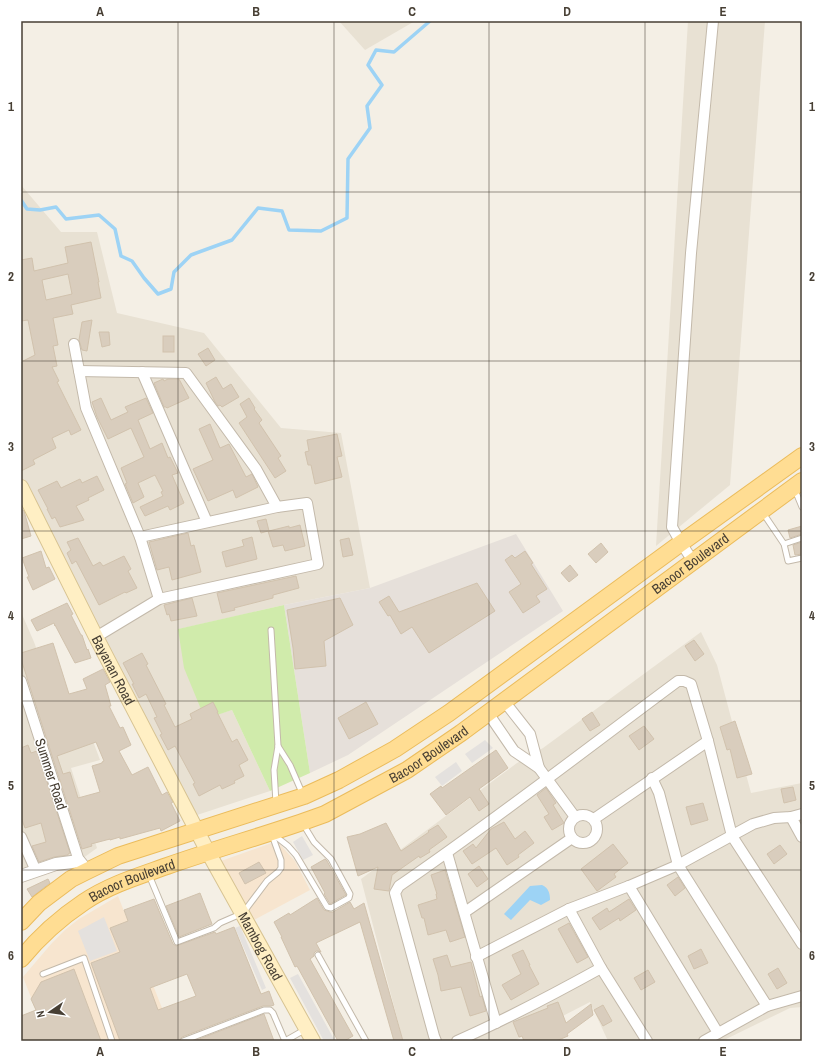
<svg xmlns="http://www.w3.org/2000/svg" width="823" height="1062" font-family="'Archivo Narrow',sans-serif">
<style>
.residential{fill:#e8e1d3}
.commercial{fill:#f7e5cf}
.industrial{fill:#e6e0da}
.green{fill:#d0ebab}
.parking{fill:#e4e1de}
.water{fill:#9dd3f5}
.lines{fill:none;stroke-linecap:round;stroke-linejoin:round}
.stream{stroke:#9dd3f5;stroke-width:3.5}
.building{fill:#d9cdbd;stroke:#d1c2ad;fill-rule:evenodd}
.service-casing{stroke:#c3b9aa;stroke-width:7}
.minor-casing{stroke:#c3b9aa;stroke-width:12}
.tertiary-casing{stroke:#c3b9aa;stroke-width:14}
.secondary-casing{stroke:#d7c392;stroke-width:16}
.primary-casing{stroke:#ebbc5c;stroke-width:18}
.service{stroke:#fff;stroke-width:5}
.minor{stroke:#fff;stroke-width:10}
.tertiary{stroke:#fff;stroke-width:12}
.secondary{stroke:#ffefc4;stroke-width:14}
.primary{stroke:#ffdd93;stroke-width:16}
.grid{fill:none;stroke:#473f34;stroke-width:1;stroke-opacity:0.55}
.labels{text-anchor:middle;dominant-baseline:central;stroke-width:3;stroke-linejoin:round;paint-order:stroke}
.street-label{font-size:14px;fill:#473f34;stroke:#fff}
.neatline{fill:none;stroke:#473f34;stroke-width:1.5}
.grid-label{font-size:13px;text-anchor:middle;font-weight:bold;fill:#473f34}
</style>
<rect width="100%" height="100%" fill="#f4efe5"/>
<!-- residential -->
<g class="residential">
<path d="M339,21h76l-50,29z"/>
<path d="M688,21h77l-35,464 -74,61z"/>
<path d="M21,185l40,47h36l20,81 87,20 77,95 60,5 29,155 -86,17 -105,24 26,89 27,-8 38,81 -79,26 -170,-330z"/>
<path d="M21,612l13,30 25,68 21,-4 20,54 -29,8 26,80 -18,13 -58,15z"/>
<path d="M701,632l16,33 34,128 51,-10v224l-12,1 -68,33h-114l-18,-39 -76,39h-111l-42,-162 156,-116 26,-15z"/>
</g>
<!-- commercial -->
<g class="commercial">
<path d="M277,841l18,20 15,29 -56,30 -33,-59z"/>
<path d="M118,896l55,140 -12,5h-113l-25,-64 29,-34 13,-13 14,-11z"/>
</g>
<!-- industrial -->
<path class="industrial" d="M516,534l47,77 -215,144 -38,18 -26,-168 86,-17z"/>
<!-- green -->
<path class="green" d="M284,605l26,168 -40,18 -38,-81 -27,9 -21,-51 -6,-39z"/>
<!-- parking -->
<g class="parking">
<path d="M485,740l8,8 -21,15 -7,-9z"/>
<path d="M456,762l6,9 -20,15 -7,-9z"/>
<path d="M302,836l11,19 -10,5 -10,-18z"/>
<path d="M104,917l13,34 -27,10 -12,-30z"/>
<path d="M240,926l26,62 -4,2 -27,-62z"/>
<path d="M298,974l37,67h-11l-34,-63z"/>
</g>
<!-- water -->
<path class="water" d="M542,885c7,3 8,9 8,15l-9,5 -11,-5 -19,20 -7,-6 26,-28z"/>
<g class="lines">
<!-- stream -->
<path class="stream" d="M21,200l6,9 13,1 16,-3 10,12 33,-4 16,14 6,27 11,5 12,17 14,16 13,-5 3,-17 17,-17 41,-15 26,-32 24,3 7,19 32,1 26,-13 1,-59 22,-31 -3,-22 15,-21 -14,-20 8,-15 18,2 36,-31"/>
</g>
<!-- building -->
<g class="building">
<path d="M91,242l8,40h-1l3,16 -30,7 2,9 -20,4 5,27 -5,1 4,20 -5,1 7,14 -2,1 24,48 -10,5 -2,-5 -17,8 4,10 -23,12 2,4 -14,7v-109l14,-7 -7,-35 -7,1v-61l11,-2 2,13 34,-8 -3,-16zM68,274l4,20 -26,6 -4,-20z"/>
<path d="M92,320l-5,31 -5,-1 -3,-10 3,-18z"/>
<path d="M99,332h10l1,13 -8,2z"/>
<rect x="163" y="336" width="11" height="16"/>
<path d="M208,348l7,12 -9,6 -8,-12z"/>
<path d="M216,377l7,12 8,-5 8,13 -17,10 -2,-2 -2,1 -3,-4 -9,-19z"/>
<path d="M163,379l1,2 4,-2h11l10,19 -22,10 -1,-1h-2l-10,-24z"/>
<path d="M101,398l10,22 17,-8 -3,-5 21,-9 7,15 -15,7 12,29 12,-6 6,15 2,-1 8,16 -6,2 12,28 -14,7 -2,-4 -23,10 -5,-9 23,-11 -2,-4 2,-1 -8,-16 -17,8 6,14 -11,6 -8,-19 2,-1 -6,-15 23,-11 -13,-29 -23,11 -11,-22 -5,-15z"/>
<path d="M249,398l6,10 -1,1 8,11 -3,3 22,33 -3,2 8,13 -11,7 -36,-55 8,-6 -7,-13z"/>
<path d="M210,424l10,24 9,-4 17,33 6,-3 6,13 -22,11 -3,-8 -25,11 -15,-32 20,-9 -14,-31z"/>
<path d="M337,434l5,22 -5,1 5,20 -27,7 -4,-19h-3l-3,-13 4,-1 -2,-11z"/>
<path d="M97,476l7,14 -16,8 1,2 -13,6 8,14 -24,7 -5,-10 -3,2 -5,-10h1l-10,-19 19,-9 4,7 19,-9 2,4z"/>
<path d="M21,510h2l1,1 7,25 -10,3z"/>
<path d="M266,519l3,12 20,-5v2l11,-3 5,21 -20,5 -2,-6 -10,2 -5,-16 -7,2 -4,-12z"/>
<path d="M802,526v8l-12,4 -2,-8z"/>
<path d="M188,533l3,13 3,-1 7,27 -29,8 -3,-13 -12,3 -8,-28z"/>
<path d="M252,537l5,22 -31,8 -4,-15 22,-6 -2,-6z"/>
<path d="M78,538l15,28 7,-4 3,4 21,-10 7,13 -3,2 9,17 -11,5 -1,-1 -26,13 -23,-44 -4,3 -5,-11 4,-3 -4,-8z"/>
<path d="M349,538l4,17 -10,2 -3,-17z"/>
<path d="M802,542v12l-7,1 -2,-10z"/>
<path d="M601,543l7,9 -12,11 -8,-9z"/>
<path d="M41,551l5,17 3,-1 6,12 -22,11 -6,-13h2l-7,-19z"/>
<path d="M525,551l8,12 -2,1 16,25 -11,7 4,6 -17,11 -14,-21 12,-8 -16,-24 7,-5 3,3z"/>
<path d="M570,565l8,10 -9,7 -8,-9z"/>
<path d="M296,576l3,12 -26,7v3l-39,10 1,2 -13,3 -5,-20z"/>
<path d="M477,583l18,28 -66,42 -17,-26 -11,7 -11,-19 -2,1 -9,-14 10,-6 10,16z"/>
<path d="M192,598l5,18 -26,5 -2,-7 -2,1 -3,-10z"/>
<path d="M340,598l13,27 -29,16 2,25 -31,3 -2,-21 -6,-38z"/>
<path d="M67,603l6,11 -2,1 10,20h1l5,15 1,-1 3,9 -16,5 -20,-38v1l-1,-3 -17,8 -6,-11z"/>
<path d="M694,640l10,14 -9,7 -10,-15z"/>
<path d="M53,643l16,51 18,-5 -4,-10 20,-10 7,13 -5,3 6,21h-2l11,22 3,-1 8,18 -12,6 13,24 16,-8 14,28 5,-3 6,10 -2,1 9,18 -19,10 -1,-3 -40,11v-2l-10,3v-1l-19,5 1,2 -10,3 -61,-190v-6zM96,742l8,19 -2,1v1l-10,3 8,26 -22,6 -8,-26 -7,2 -6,-18z"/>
<path d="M142,653l6,11 -2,1 20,39 -2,1 11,22 17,-8 -2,-5 23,-12 5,10h-1l15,30 5,-3 11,21 -9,5 5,11 -10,5 1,2 -13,6 -2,-4 -21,11 -6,-12 2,-1 -20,-37 -7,4 -8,-15 2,-1 -8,-16 3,-1 -11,-23 -7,4 -7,-14h2l-11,-21z"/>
<path d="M366,702l12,22 -29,15 -11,-21z"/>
<path d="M592,712l8,13 -10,6 -8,-12z"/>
<path d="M735,721l13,40 4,13 -15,4 -7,-29 -3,1 -7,-23z"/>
<path d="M644,726l10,13 -15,11 -10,-14z"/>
<path d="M28,745l3,8 6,-2 33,102 -2,1v1l-14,2 -15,5 -7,-16 14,-4 -5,-19 -16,5 -4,-11v-69z"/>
<path d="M496,750l12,18 -29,21 10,15 -10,7 -9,-14 -24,18 -16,-21 11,-8 1,2z"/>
<path d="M793,787l3,13 -12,3 -3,-14z"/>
<path d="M546,788l10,15 -3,2 11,18 -12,7 -8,-13 5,-3 -12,-19z"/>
<path d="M703,803l5,17 -17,5 -5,-18z"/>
<path d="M504,822l11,17 10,-8 9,12 -16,12 1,2 -12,8 -11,-17 -24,16 -9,-13 10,-7 3,4 15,-19z"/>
<path d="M386,823l15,28 28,-19 -1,-1 10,-6 9,12 -18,13 1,2 -10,6 -1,-2 -27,19 -3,16 -15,-2 4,-22 -20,9 -11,-39 13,-3z"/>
<path d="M613,844l15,19 -14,11 2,3 -19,14 -16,-22z"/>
<path d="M780,845l7,9 -13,10 -7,-10z"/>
<path d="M325,859l2,2 19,34 -16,9 -6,-10 1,-1 -14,-26z"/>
<path d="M259,862l7,11 -21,11 -6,-11z"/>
<path d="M479,866l9,13 -11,8 -9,-13z"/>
<path d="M445,870l20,67 -15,5 -4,-12 -18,5 -4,-17h-2l-4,-13 19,-6 -1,-5h1l-6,-19z"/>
<path d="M678,877l7,11 -10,8 -8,-11z"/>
<path d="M48,879l2,4 -18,14 -5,-8z"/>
<path d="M200,893l12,31 -33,13 -13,-31z"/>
<path d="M317,898l7,12 6,2h3l17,-10 4,7 10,-6 39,138h-9l-34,-119 -44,21 5,9 -3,-1h-2l-2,2v3l-4,3 43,77 -9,5h-6l-41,-75 -2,1 -14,-30h1l-8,-15 15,-9 1,2z"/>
<path d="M154,899l19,45 3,2 39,-14 1,2 18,-7 27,67 8,-3 5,14 -3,1h-8l-81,31 -3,4h-59l-29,-78 29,-11 -10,-24 18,-7 -4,-11zM187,974l9,22 -38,14 -8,-22z"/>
<path d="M629,899l7,11 -16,11 -1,-3 -19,12 -8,-12 15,-10 2,4z"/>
<path d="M569,923l19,34 -11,6 -19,-34z"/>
<path d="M701,949l7,14 -14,6 -6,-13z"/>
<path d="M523,950l7,15h-1l10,19 -28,16 -9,-15 19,-11 -9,-19z"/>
<path d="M447,955l4,12 20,-5 9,35 2,-1 4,15 -16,5 -9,-29 -20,4 -3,-16 -5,-16z"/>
<path d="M778,968l9,15 -10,6 -9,-15z"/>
<path d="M74,969l27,72h-80v-25l15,-6 -5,-11 10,-17z"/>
<path d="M648,970l7,12 -14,8 -7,-12z"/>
<path d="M558,1002l8,21 25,-19 2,11 -26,19 1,2 -12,5h-32l-2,-5 -3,1 -6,-15 35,-14 -1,-2z"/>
<path d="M603,1005l9,16 -9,5 -9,-16z"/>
<path d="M264,1014l10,27h-80z"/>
</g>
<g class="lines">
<!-- service casing -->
<g class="service-casing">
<g id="service">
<path d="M795,490l7,17"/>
<path d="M763,513l21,31 4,17 14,-3"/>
<path d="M784,544l18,-6"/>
<path d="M271,630l7,116 -4,24 2,33"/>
<path d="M278,746l12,19 13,30"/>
<path d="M274,835l14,11 8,9 31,52 4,1 18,-10 1,-4 -19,-35 -17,-17 -11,-18"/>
<path d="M149,875l28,67 37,-14 6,-5 23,-10 24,-32 11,-9 3,-4v-8l-9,-25"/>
<path d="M318,955l48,86"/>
<path d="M43,974l41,-16 28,83"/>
<path d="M183,1041l81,-31h6l3,3 12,28"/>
<path d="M285,1041l21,-12"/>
</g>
</g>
<!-- minor casing -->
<g class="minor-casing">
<g id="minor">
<path d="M74,344l12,64 54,129 19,62"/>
<path d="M79,371l107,2 70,96 21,38"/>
<path d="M142,372l65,150"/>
<path d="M693,561l-12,-18 -9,-16 19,-274 22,-232"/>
<path d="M96,637l63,-38 159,-35 -11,-61 -30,4 -137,30"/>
<path d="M21,681l58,180"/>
<path d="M504,701l26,33 9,34"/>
<path d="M488,713l26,38 25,17 36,49"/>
<path d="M652,778l7,15 19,72 89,141"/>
<circle cx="583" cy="829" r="14"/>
<path d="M791,817l11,20"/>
<path d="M594,819l114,-78"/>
<path d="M21,837l15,34"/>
<path d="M447,853l49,170"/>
<path d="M629,886l89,147"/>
<path d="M569,909l32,59 46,73"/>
<path d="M465,912l107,-74"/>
<path d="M476,957l93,-48 60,-23 49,-21 75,-41 21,-6 17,-1 11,-3"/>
<path d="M436,1041l-2,-5 -39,-143 4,-7c95,-65 186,-136 279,-205h6l7,3 17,57 24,95 70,108"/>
<path d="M457,1041c50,-22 97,-47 144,-73"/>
<path d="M704,1041l63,-35 35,-10"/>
</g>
</g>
<!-- tertiary casing -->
<g class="tertiary-casing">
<path id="tertiary" d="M21,876l35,-12 23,-3 8,10"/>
</g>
<!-- secondary casing -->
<g class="secondary-casing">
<g id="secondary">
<path id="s1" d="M21,487l75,150 112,215 105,189"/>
</g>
</g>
<!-- primary casing -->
<g class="primary-casing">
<g id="primary">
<path d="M21,922l18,-19 32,-24 16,-8 31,-15 186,-60 35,-16 56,-31 54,-36 232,-170 121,-87"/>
<path id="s2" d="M21,959c18,-22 39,-41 63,-57 25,-17 55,-26 83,-36 48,-17 96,-30 144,-47l14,-5 82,-44 54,-37 341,-252"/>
</g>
</g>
<!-- service -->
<use href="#service" class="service"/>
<!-- minor -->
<use href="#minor" class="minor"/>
<!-- tertiary -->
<use href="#tertiary" class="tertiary"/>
<!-- secondary -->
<use href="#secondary" class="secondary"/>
<!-- primary -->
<use href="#primary" class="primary"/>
</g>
<!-- grid -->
<path class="grid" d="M178,21v1020M334,21v1020M489,21v1020M645,21v1020M21,192h781M21,361h781M21,531h781M21,701h781M21,870h781"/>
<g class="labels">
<!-- street labels -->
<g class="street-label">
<text stroke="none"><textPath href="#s2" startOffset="786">Bacoor Boulevard</textPath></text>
<text stroke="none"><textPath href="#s1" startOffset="205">Bayanan Road</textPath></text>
<text stroke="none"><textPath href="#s2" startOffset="462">Bacoor Boulevard</textPath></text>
<text transform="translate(51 774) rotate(72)">Summer Road</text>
<text stroke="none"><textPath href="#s2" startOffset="138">Bacoor Boulevard</textPath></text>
<text stroke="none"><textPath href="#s1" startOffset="518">Mambog Road</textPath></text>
</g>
</g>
<!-- border -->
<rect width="823" height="1062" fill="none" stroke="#ffffff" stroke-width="44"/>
<!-- north arrow -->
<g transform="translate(50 1012) rotate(257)" stroke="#ffffff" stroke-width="3" paint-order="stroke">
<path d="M0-3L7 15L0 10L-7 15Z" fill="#473f34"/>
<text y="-6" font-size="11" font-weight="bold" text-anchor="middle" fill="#473f34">N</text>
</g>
<rect x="22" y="22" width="779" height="1018" class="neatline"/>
<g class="grid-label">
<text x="100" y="16">A</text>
<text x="256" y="16">B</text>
<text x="412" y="16">C</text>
<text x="567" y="16">D</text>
<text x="723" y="16">E</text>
<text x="11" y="111">1</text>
<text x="812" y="111">1</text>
<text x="11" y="281">2</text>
<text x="812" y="281">2</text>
<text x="11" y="451">3</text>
<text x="812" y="451">3</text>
<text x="11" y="620">4</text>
<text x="812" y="620">4</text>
<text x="11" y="790">5</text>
<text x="812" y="790">5</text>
<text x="11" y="960">6</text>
<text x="812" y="960">6</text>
<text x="100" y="1056">A</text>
<text x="256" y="1056">B</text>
<text x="412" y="1056">C</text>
<text x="567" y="1056">D</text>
<text x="723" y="1056">E</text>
</g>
</svg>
